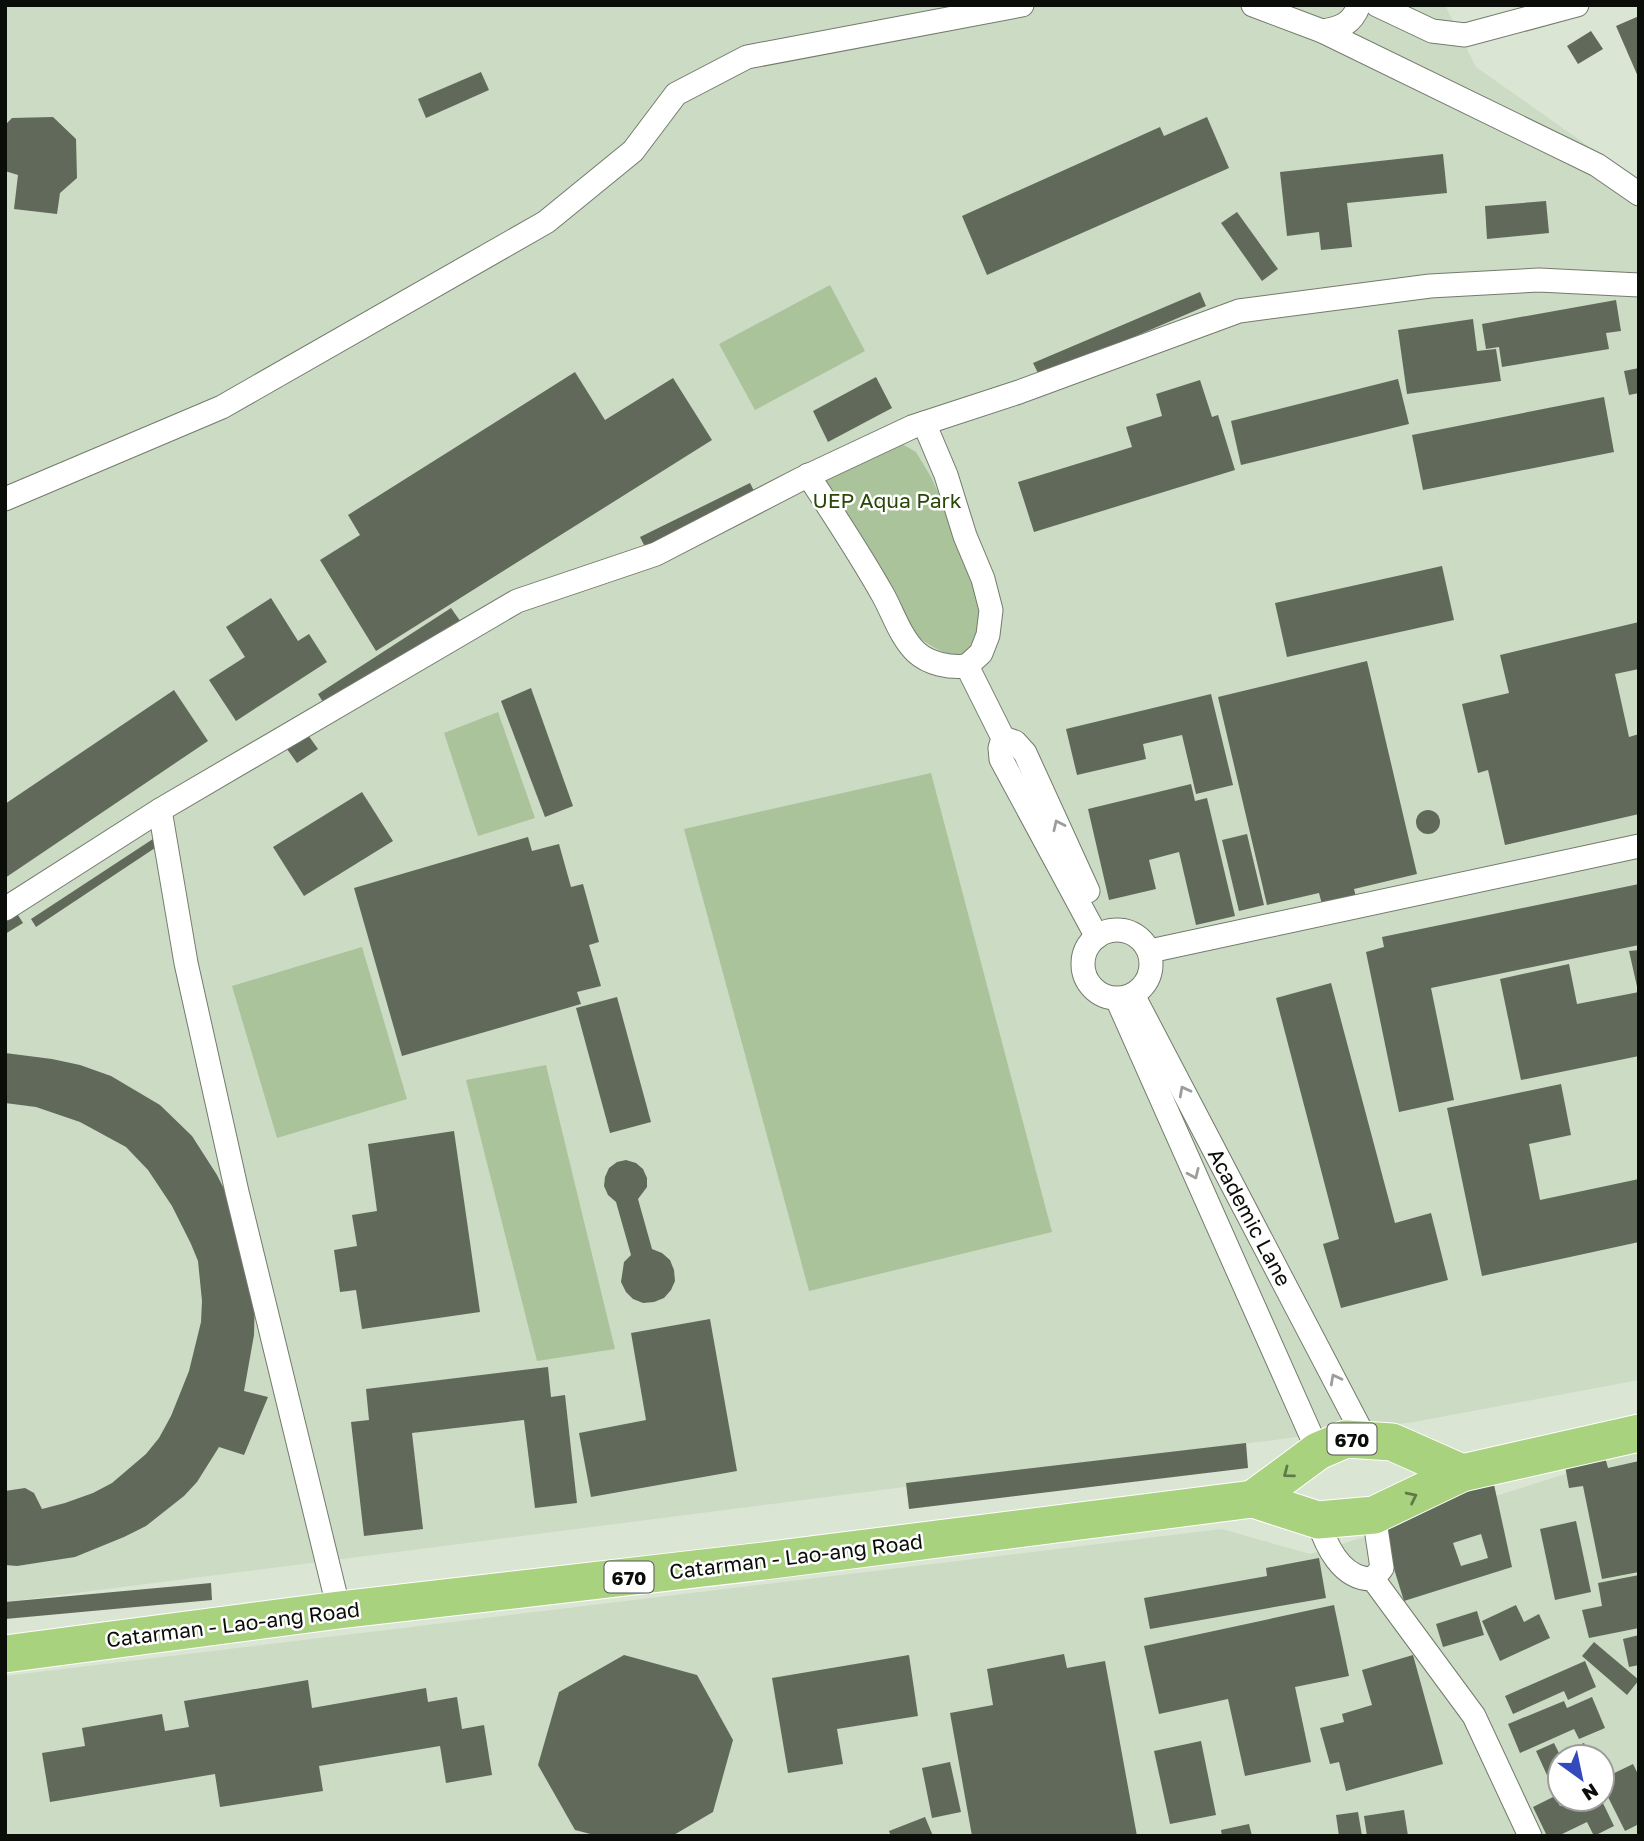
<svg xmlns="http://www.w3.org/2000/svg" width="1644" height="1841" font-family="'Golos Text',sans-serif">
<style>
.built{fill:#ccdbc3;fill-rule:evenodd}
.green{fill:#abc39b}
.building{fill:#61695b;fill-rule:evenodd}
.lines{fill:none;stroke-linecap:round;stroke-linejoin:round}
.street-casing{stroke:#727b6c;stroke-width:25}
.primary-casing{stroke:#fff;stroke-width:39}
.street{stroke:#fff;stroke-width:23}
.primary{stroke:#a9d27f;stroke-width:37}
.oneway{stroke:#9d9e9c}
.oneway2{stroke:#617949}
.labels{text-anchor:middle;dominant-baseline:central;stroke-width:5;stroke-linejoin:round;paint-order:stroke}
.shield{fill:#fff;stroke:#545652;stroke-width:2}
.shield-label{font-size:19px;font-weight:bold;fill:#0a0d08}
.park-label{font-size:21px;fill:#294807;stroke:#fff}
.street-label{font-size:21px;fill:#0a0d08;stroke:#fff}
</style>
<rect width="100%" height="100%" fill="#dbe5d4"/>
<!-- built -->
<g class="built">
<path d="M5,5h1440l31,62 163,115v1198l-225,42 -1409,180z"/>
<path d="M1639,1451v385h-1634v-160l1217,-147 88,25zM1560,1757h42v42h-42z"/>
</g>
<!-- green -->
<g class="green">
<path d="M830,285l35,66 -110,59 -36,-66z"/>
<path d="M895,440l21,12 15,25 56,122 -13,50c-19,13 -39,0 -56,-12l-79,-119 -17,-45z"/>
<path d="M498,712l37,106 -57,18 -34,-103z"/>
<path d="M931,773l121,459 -243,59 -125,-462z"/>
<path d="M362,947l45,152 -130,39 -45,-152z"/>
<path d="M546,1065l69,284 -78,12 -71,-281z"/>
</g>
<!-- building -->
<g class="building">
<path d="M1639,16v63l-23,-53z"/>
<path d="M1591,31l12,18 -25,15 -11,-18z"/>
<path d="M481,72l8,18 -63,28 -8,-19z"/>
<path d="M53,117l23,22 1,39 -17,15 -3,21 -43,-5 4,-34 -13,-4v-46l7,-7z"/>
<path d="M1207,117l22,51 -242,107 -25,-59 198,-89 4,9z"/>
<path d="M1443,154l4,39 -100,10 5,44 -31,3 -2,-18 -32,4 -7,-64z"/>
<path d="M1546,201l3,32 -62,6 -2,-33z"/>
<path d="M1237,212l41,57 -16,12 -41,-58z"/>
<path d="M1200,292l6,14 -166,71 -7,-14z"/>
<path d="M1616,300l5,31 -15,2 3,16 -107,18 -3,-20 -13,2 -4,-25z"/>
<path d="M1473,319l4,32 19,-2 5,32 -94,13 -9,-64z"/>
<path d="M1639,368v25l-10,2 -5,-24z"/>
<path d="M575,372l30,48 68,-42 39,62 -336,211 -56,-91 40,-25 -12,-20z"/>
<path d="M876,377l16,31 -64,34 -15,-31z"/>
<path d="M1398,379l11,45 -168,41 -10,-44z"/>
<path d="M1200,380l12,37 6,-2 17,55 -201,62 -16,-50 114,-35 -6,-20 36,-11 -6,-22z"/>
<path d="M1604,397l10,55 -191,38 -11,-55z"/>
<path d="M750,483l6,12 -110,54 -6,-12z"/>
<path d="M1442,566l12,54 -167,37 -12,-54z"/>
<path d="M271,598l27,43 11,-7 18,28 -91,59 -27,-41 36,-23 -19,-30z"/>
<path d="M451,608l12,17 -134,87 -11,-18z"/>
<path d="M1639,622v47l-24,5 14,63 10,-3v80l-134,31 -17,-75 -10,3 -16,-69 47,-11 -9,-38z"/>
<path d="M1367,661l50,213 -63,15 3,12 -34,7 -4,-15 -52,12 -49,-208z"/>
<path d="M531,688l42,118 -28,11 -44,-116z"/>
<path d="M174,690l34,51 -203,137v-74z"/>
<path d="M1211,694l22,91 -37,9 -14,-59 -39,9 3,15 -69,16 -11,-46z"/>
<path d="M308,735l10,14 -21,14 -10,-14z"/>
<path d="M1191,784l4,17 12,-3 28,118 -39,9 -17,-73 -30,8 7,29 -47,11 -21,-91z"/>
<path d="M362,792l31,49 -89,55 -31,-49z"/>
<circle cx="1428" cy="822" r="12"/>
<path d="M1247,834l17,71 -25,6 -17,-71z"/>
<path d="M156,837l5,7 -125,83 -5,-8z"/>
<path d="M528,837l4,14 27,-7 12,43 12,-3 16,58 -10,3 12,41 -24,6 4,12 -179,52 -48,-168z"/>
<path d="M1639,884v61l-208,43 23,112 -55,12 -33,-160 18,-5 -2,-10z"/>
<path d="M13,907l10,16 -18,11v-22z"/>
<path d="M1639,950v41h-1l-9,-40z"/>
<path d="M1569,964l8,40 62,-12v64l-118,24 -21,-101z"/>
<path d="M1331,983l64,240 36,-10 17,67 -107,28 -18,-64 16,-5 -63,-241z"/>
<path d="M617,997l34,125 -41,11 -34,-125z"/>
<path d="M5,1053l47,6 28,6 31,11 49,29 32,31 25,39 20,40 18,79 -1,41 -10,56 24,6 -24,58 -25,-8 -22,35 -13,14 -38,30 -22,11 -49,20 -58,9 -12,-1v-74l20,-3 9,5 8,16 23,-6 28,-10 19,-10 34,-29 13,-16 12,-22 18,-45 12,-49 1,-21 -4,-40 -7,-17 -19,-38 -24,-36 -22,-23 -46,-25 -44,-15 -31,-4z"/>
<path d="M1561,1084l10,51 -42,9 11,56 99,-21v63l-157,34 -35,-168z"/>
<path d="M454,1131l26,181 -118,17 -6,-39 -16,2 -6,-42 23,-4 -5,-31 25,-4 -9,-67z"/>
<path d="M626,1160l10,3 7,6 4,9v9l-9,12 14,50 10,4 8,7 4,10 1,11 -4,9 -7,8 -10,4 -11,1 -10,-4 -7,-7 -5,-10 3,-20 7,-7 -15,-53 -8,-7 -4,-9 1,-9 4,-9 8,-6z"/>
<path d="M710,1319l27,152 -146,26 -12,-64 67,-13 -15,-87z"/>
<path d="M548,1367l3,30 14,-2 12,108 -42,5 -11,-88 -112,13 11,96 -59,7 -13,-114 18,-2 -3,-31z"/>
<path d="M1246,1443l2,25 -339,41 -3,-26z"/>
<path d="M1605,1457l3,11 31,-7v111l-37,7 -19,-93 -14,2 -4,-22z"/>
<path d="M1493,1480l19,87 -108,34 -18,-58v-12l19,-17zM1481,1534l7,24 -27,8 -8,-23z"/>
<path d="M1576,1521l15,71 -36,8 -15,-71z"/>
<path d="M1319,1558l7,40 -176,31 -6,-31 123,-22 -1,-8z"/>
<path d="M1639,1575v53l-50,10 -7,-28 20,-4 -4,-23z"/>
<path d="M211,1583l1,17 -207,19v-17z"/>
<path d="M1334,1605l15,71 -54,11 16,75 -66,14 -17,-77 -69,15 -15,-68z"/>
<path d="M1516,1605l8,17 15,-8 11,24 -50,23 -18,-40z"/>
<path d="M1477,1611l7,24 -41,12 -7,-23z"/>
<path d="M1639,1635v30l-10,2 -6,-28z"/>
<path d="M1594,1642l45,38 -12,15 -45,-39z"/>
<path d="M1064,1654l3,14 38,-7 32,175h-165l-22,-123 43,-8 -6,-36z"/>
<path d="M624,1655l73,20 36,65 -20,72 -41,24h-74l-23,-6 -37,-65 21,-73z"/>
<path d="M909,1655l9,61 -81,13 6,35 -55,9 -16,-95z"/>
<path d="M1413,1655l30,109 -97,27 -7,-29 -9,2 -10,-36 24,-6 -2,-8 30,-9 -10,-35z"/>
<path d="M1585,1661l11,26 -28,13 -4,-9 -51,23 -8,-18z"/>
<path d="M308,1680l4,28 114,-20 2,14 29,-5 5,32 22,-4 8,50 -46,8 -6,-37 -121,20 4,25 -103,16 -5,-33 -165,28 -8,-49 43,-7 -3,-18 80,-14 3,17 24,-4 -5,-26z"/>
<path d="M1592,1697l13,31 -26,11 -5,-10 -54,24 -12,-29 56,-23 3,7z"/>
<path d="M1201,1741l15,74 -46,9 -16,-73z"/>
<path d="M1554,1743l5,10 25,-10 7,14h-31v26l-8,3 -16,-35z"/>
<path d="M950,1762l11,50 -29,6 -10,-50z"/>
<path d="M1633,1764l6,12v48l-14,7 -23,-46v-6z"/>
<path d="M1555,1796l5,10 14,-7h27l13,27 -20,10 -7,-14 -29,14h-11l-14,-29z"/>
<path d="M1404,1810l4,26h-41l-3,-20z"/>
<path d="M1358,1812l4,24h-23l-3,-21z"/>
<path d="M925,1817l8,19h-42l-2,-5z"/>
<path d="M1249,1824l3,12h-30l-1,-6z"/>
</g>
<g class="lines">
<!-- street casing -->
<g class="street-casing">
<g id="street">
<path d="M1253,5l69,26 275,134 42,29"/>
<path d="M1377,5l55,26 33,4 112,-30"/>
<path d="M1322,31c19,-3 30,-7 37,-26"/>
<path d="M924,423l22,52 19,61 18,43 8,31 -3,25 -7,18 -14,13 36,72 -3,10 1,11 96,178"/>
<path d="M808,475c26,40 52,79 75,120 10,18 18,43 33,57 13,12 34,16 51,14"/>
<path d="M5,499l217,-92 324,-185 87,-71 43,-57 71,-37 275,-52"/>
<path d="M1003,738l12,4 10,11 63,138"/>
<path d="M160,810l26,153 51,229 102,418"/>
<path d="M5,909l155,-99 357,-209 139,-47 143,-74 113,-53 107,-35 220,-81 191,-25 109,-6 100,5"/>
<circle cx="1117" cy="964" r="34"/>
<path d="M1150,951l489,-105"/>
<path d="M1133,995l233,445"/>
<path d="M1117,999l201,452"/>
<path d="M1318,1520c8,26 24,60 55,59l101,137 56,120"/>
<path d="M1373,1579l9,-11 -8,-53"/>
</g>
</g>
<!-- primary casing -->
<g class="primary-casing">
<g id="primary">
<path d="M1253,1499l65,-48 28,-12 46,3 70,31"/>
<path d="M5,1654l334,-44 425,-49 489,-62 65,21 56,-5 88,-42 177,-40"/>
</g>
</g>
<!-- street -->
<use href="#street" class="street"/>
<!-- primary -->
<use href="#primary" class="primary"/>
</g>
<!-- one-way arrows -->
<defs><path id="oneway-chevron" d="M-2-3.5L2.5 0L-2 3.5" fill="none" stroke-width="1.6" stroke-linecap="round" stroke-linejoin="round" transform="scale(1.75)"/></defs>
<g class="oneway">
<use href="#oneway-chevron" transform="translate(1058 825) rotate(-115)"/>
<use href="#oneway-chevron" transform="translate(1184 1091) rotate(-118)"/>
<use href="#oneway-chevron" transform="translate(1194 1174) rotate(66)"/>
<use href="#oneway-chevron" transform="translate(1335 1379) rotate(-118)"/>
</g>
<g class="oneway2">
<use href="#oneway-chevron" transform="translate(1288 1473) rotate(143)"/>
<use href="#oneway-chevron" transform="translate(1412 1497) rotate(-26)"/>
</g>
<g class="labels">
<!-- shield labels -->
<g class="shield">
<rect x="1327.5" y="1423.5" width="49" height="31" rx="5"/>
<rect x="604.5" y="1561.5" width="49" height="31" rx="5"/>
</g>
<g class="shield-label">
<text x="1352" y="1439">670</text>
<text x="629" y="1577">670</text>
</g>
<!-- park labels -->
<g class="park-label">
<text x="887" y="500">UEP Aqua Park</text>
</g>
<!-- street labels -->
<g class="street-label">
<text transform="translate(1250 1217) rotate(62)">Academic Lane</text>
<text transform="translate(796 1556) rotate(-7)">Catarman - Lao-ang Road</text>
<text transform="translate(233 1624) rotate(-7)">Catarman - Lao-ang Road</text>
</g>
</g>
<!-- border -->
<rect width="1644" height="1841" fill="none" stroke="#0a0d08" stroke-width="14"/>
<!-- north arrow -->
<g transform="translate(1581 1778) rotate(147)"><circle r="33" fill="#ffffff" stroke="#9d9e9c" stroke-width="2"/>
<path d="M0-5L12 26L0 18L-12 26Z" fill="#334abc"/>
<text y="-10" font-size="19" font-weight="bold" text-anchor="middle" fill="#0a0d08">N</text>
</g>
</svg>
